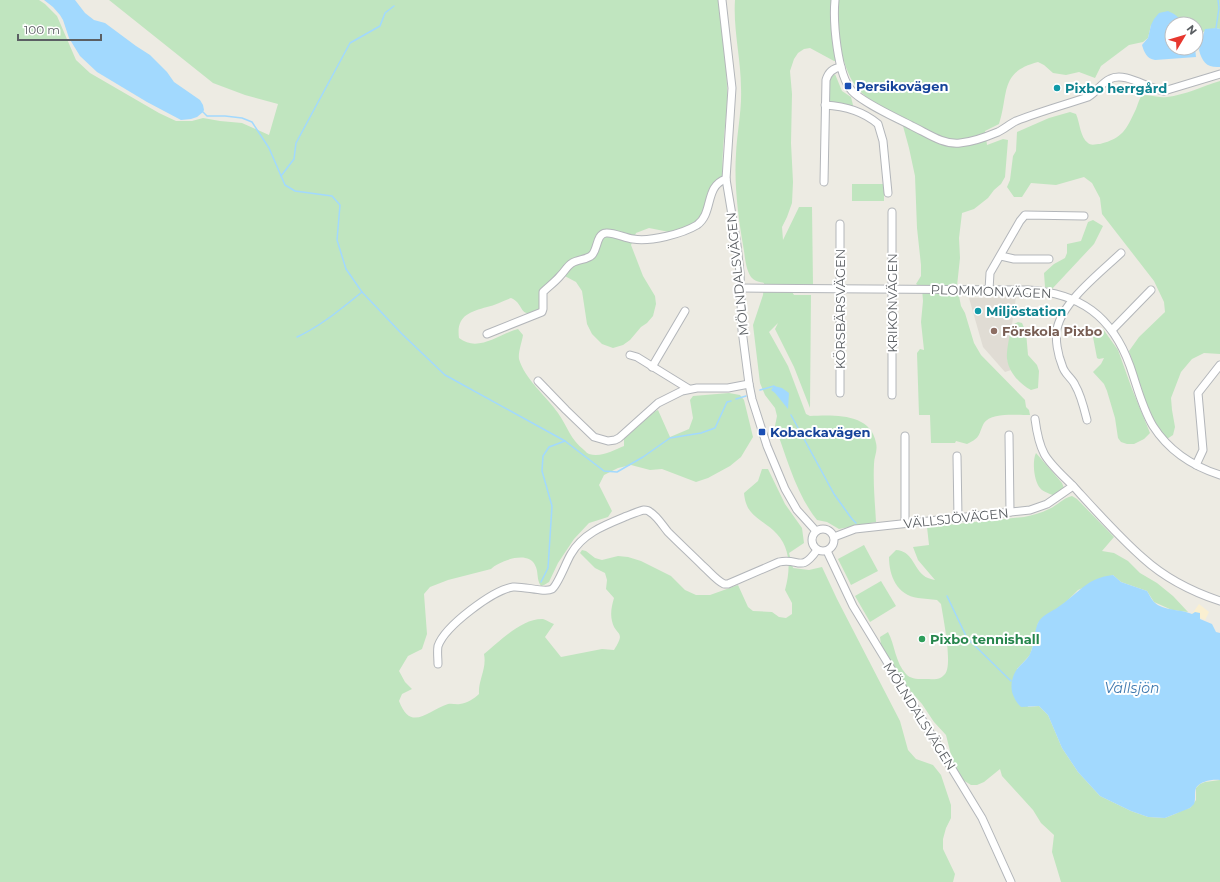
<svg xmlns="http://www.w3.org/2000/svg" width="1220" height="882" font-family="Montserrat,sans-serif">
<style>
.education{fill:#e0dcd4}
.green{fill:#c0e5bf}
.sand{fill:#faefd1}
.water{fill:#a2d9fe}
.lines{fill:none;stroke-linecap:round;stroke-linejoin:round}
.stream{stroke:#a2d9fe;stroke-width:1.5}
.minor-casing{stroke:#b3b6ba;stroke-width:9}
.minor{stroke:#fff;stroke-width:7}
.transit-dot{fill:#1a4fb4;stroke:#fff;stroke-width:1.5}
.culture-dot{fill:#0f9aa8;stroke:#fff;stroke-width:1.5}
.education-dot{fill:#8d6e63;stroke:#fff;stroke-width:1.5}
.leisure-dot{fill:#2e9e5b;stroke:#fff;stroke-width:1.5}
.labels{text-anchor:middle;dominant-baseline:central;stroke-width:4;stroke-linejoin:round;paint-order:stroke}
.transit-label{font-size:13px;font-weight:bold;fill:#164399;stroke:#fff;text-anchor:start}
.culture-label{font-size:13px;font-weight:bold;fill:#0d838f;stroke:#fff;text-anchor:start}
.street-label{font-size:13px;fill:#5b5f63;stroke:#fff}
.education-label{font-size:13px;font-weight:bold;fill:#785e54;stroke:#fff;text-anchor:start}
.leisure-label{font-size:13px;font-weight:bold;fill:#27864d;stroke:#fff;text-anchor:start}
.water-label{font-size:14px;font-style:italic;fill:#407aaf;stroke:#fff}
</style>
<rect width="100%" height="100%" fill="#edebe3"/>
<!-- education -->
<path class="education" d="M1016,297l-9,62 4,11 -6,2 -22,-25 -14,-49z"/>
<!-- green -->
<g class="green">
<path d="M0,0h39l6,4 12,12 19,44 14,13 69,40 17,8h16l11,-3 17,3 22,2 27,12 9,-31 -33,-9 -32,-12 -104,-83h609c4,33 10,67 9,101 -1,25 -6,50 -4,76l-8,5 -6,7 -3,9 1,11 -3,6 -14,12 -21,5 -20,-4 -13,5 -5,12 12,31 12,20 1,8 -3,12 -6,7 -6,4 -11,13 -7,5 -10,3 -11,-4 -10,-10 -5,-10 -5,-33 -6,-9 -15,-8 -17,20 -5,18c-22,6 -13,-7 -28,-14 -8,3 -16,7 -24,9 -18,5 -31,9 -28,31 19,15 40,-4 59,-9l5,6c-1,7 -5,17 -4,24 5,19 28,38 39,54 10,14 12,26 26,37 2,2 3,3 5,4 12,4 25,-4 35,-8v-7l30,-27 4,-2 12,27 19,-8 4,-11 -3,-18 3,-4 36,-3 11,2 4,5 9,37 -12,20 -11,9 -22,12 -12,4 -34,-13 -12,1 -19,-5 -13,3 -14,7 -5,10 13,26 -4,6 -19,6 -15,16 -16,24 -9,19 -5,3 -3,1c-5,-7 -2,-14 -6,-21 -7,-15 -36,-4 -44,4l-43,11 -18,7 -6,7 3,40 -5,15 -14,7 -9,15 6,11 7,7 -10,5 -3,7c12,32 29,9 49,3 4,-1 8,1 12,0 7,-1 14,-5 19,-10 -1,-14 8,-25 5,-40 15,-12 38,-36 59,-35 3,1 8,4 11,5l-9,13 16,20 41,-8 12,1c13,-20 1,-14 -2,-29 -2,-8 0,-16 2,-23l-8,-9 1,-9 -2,-7 -10,-5 -15,-15 2,-3 4,1 9,7 7,2 16,-4 10,1 13,4 30,15 14,14 11,5h14l28,-10 10,22 5,4 19,1 7,5 7,1 6,-4v-11l-7,-13c6,-22 6,-44 -12,-60 -15,-13 -27,-15 -29,-37l14,-12 4,-12h6l17,35 17,24 2,15 -15,10 4,15 16,2 13,-3 15,32 63,122 8,29 8,9 17,6 8,10 10,30v13l-5,10 -3,11v10l12,25 -2,8h-953z"/>
<path d="M735,0h485v29l-4,-1 -13,4v6l-4,7 -3,1v-22h-13l-3,-5 -29,6 -3,13 -5,4 -14,3 -28,21 -6,12 -16,-6 -13,3 -13,-2 -9,-8 -6,-3c-39,10 -29,32 -39,62l-14,7 2,14 16,-6 5,1 -3,37 -4,7 -7,6 -6,8 -14,11 -12,4 -3,25 1,20 -3,28 4,20 4,7 9,30 7,12 44,45 1,7 3,3 1,5c-12,0 -39,-3 -46,8 -6,11 -2,14 -17,21l-11,-3 -1,2h-24l-1,-28h-11l-2,-62 3,-4 4,1 -3,-28 2,-21 -1,-13 -6,-4 5,-8v-11l-4,-37 -2,-52 -6,-28 -6,-22v-9c-30,-15 -49,-21 -59,-56h-10l-24,-13 -6,1 -6,4 -4,6 -4,12 2,23 -1,49 2,39 -1,21 -5,14 -5,10 1,13 16,-33h13l1,78 -26,-1 7,11h17l-1,113 -16,-41 -19,-38 3,-6 -9,9 4,7 15,27 18,48 4,2c24,-1 61,-3 66,27 2,8 -2,14 -2,21 -1,19 1,39 2,58l-37,7 -12,-7 -10,-2c-21,-26 -30,-62 -42,-94l2,-10 -2,-8 -10,-13 -5,-12 -7,-58 10,-30 1,-12c-4,-1 -10,-2 -13,-6 -6,-9 -6,-22 -8,-32 -5,-30 -9,-61 -7,-91 1,-22 6,-44 5,-66 0,-29 -8,-59 -6,-88z"/>
<path d="M835,74l7,17 9,6 3,12 -25,-7c-2,-9 -3,-22 6,-28z"/>
<path d="M1220,81v273l-16,-1 -12,6 -11,13 -10,26 1,12 3,17 -2,8 -6,4 -11,-14 -12,-27 -15,-47 10,-14 26,-25 -1,-10 -10,-21 -52,-67 -2,-16 -8,-15 -8,-6 -28,8 -25,-2 -9,14h-8l-7,-10 3,-7 3,-24 3,-5 1,-19 32,-14 21,-6 6,2c4,9 4,23 12,29 3,3 8,1 12,1 23,-6 26,-14 36,-35 2,-5 3,-10 6,-14 9,0 16,3 25,2 18,-2 36,-11 53,-16z"/>
<rect x="852" y="184" width="32" height="17"/>
<path d="M1093,220l10,6 -9,18 -42,45 -7,-2 -1,-14 10,-9 11,-6 2,-5v-9l14,-3 7,-19z"/>
<path d="M1018,322l4,1 4,9 2,23 9,10 2,6 -1,17 -7,2c-11,-6 -22,-17 -24,-31 -1,-8 3,-25 5,-34z"/>
<path d="M1103,329l15,21 14,39 18,44 -6,6 -10,5h-7l-6,-2 -3,-4 -3,-20 -8,-27 -3,-7 -11,-12 8,-8 3,-6 -5,1 -2,-1 -4,-21z"/>
<path d="M1036,453l26,30 2,5 -9,8c-4,-2 -12,-4 -15,-8 -6,-7 -8,-27 -4,-35z"/>
<path d="M1072,496l5,3 37,38 -12,14 12,2 14,8 12,12 17,10 16,13 15,16 -16,-2 -18,-8 -7,-11 -26,-9 -8,-7 -35,15 -12,12 -28,21 -3,15 -5,17 -13,14 11,38 11,-1 9,9 14,33 16,24 22,24 31,15 17,6 17,1 10,-4 8,-4 7,-2 6,-8v-12l4,-4 5,-2 15,-2v102h-159l-9,-30 2,-17 -13,-12 -8,-13 -31,-34 -2,-7 -16,13 -7,3h-6l-8,-5 -11,-21 -6,-24 -12,-13 -12,-18 -22,-25 -18,-26 -2,-16 8,-5c7,13 7,30 18,42 5,6 15,5 23,5 6,1 12,0 16,-5 8,-9 -2,-57 -4,-70l-4,-4c-6,-1 -13,-1 -19,-2 -21,-3 -29,-22 -29,-41l7,-7c16,1 17,16 27,25 3,3 8,4 12,5l-17,-20 -5,-13 16,-2 -2,-18 97,-10c9,-2 17,-4 25,-8 9,-4 14,-11 23,-13z"/>
<path d="M864,545l14,26 -27,14 -13,-26z"/>
<path d="M881,581l15,25 -26,16 -15,-26z"/>
</g>
<!-- sand -->
<path class="sand" d="M1199,604l10,8 -4,8 -13,-6z"/>
<!-- water -->
<g class="water">
<path d="M44,0h31l10,13 9,7 11,3 31,23 14,9 17,17 7,10 26,18 3,5 1,5 -1,2 -6,5 -6,2 -10,1 -34,-18 -50,-30 -17,-16 -11,-18 -6,-18 -3,-5 -7,-8z"/>
<path d="M1168,11c7,3 11,6 15,13h-11v24h23l1,9 -41,3c-8,-1 -11,-8 -13,-15l6,-7 3,-13 3,-6 5,-6z"/>
<path d="M1216,28l4,1v38c-13,1 -18,-5 -21,-17l6,-21z"/>
<path d="M774,386l8,2 7,5 -1,16 -13,-16 -4,-3z"/>
<path d="M1113,575l8,7 26,9c2,3 4,8 7,11 9,9 27,7 38,12l3,-2 5,1v6l12,5 4,8 4,1v147c-7,-1 -20,1 -24,8 -2,5 0,11 -2,16l-4,4 -25,10 -17,-1 -17,-6 -31,-15 -22,-24 -16,-24 -14,-33 -9,-9 -18,1c-3,-3 -6,-7 -7,-10 -5,-9 -2,-22 4,-29 4,-5 10,-9 12,-14 5,-10 4,-25 9,-33 6,-8 15,-10 22,-16 20,-14 26,-27 52,-30z"/>
</g>
<g class="lines">
<!-- stream -->
<g class="stream">
<path d="M1216,28l3,-20 -1,-8"/>
<path d="M203,112l4,4h18l17,2 10,4 17,26 16,37 10,6 37,5 8,9 -3,35 9,29 16,23 40,42 43,41 120,66 39,30 13,1 26,-15 27,-19 31,-5 14,-5 12,-26 4,-1"/>
<path d="M281,176l13,-17 2,-16 54,-100 30,-17 5,-13 9,-7"/>
<path d="M297,337c24,-11 45,-29 65,-45"/>
<path d="M760,390l14,-4 1,1"/>
<path d="M736,399l10,-3"/>
<path d="M791,415l43,79 18,25 4,4"/>
<path d="M541,582l7,-14 4,-62 -10,-35 1,-15 6,-9 16,-6"/>
<path d="M947,596l20,42 44,43"/>
</g>
<!-- minor casing -->
<g class="minor-casing">
<g id="minor">
<path d="M722,0l10,88 -6,91 11,66 3,28 2,57 7,54 3,15 15,47 18,43 12,21 19,21"/>
<path d="M835,0c-2,21 2,75 17,91 11,12 45,27 60,35 15,7 31,19 48,17 12,-1 26,-6 38,-11 6,-3 12,-8 18,-11 23,-9 48,-16 72,-24 9,-5 13,-14 22,-18 15,-8 38,10 54,12l56,-17"/>
<path d="M825,105c19,1 39,7 53,19l5,17 5,52"/>
<path d="M824,182l2,-102c2,-7 7,-12 15,-13"/>
<path d="M1001,256l13,3h35"/>
<path d="M740,288l288,2c52,3 84,26 102,76 7,20 12,42 23,60 16,25 39,40 67,49"/>
<path d="M989,290l1,-17 30,-52 5,-6 59,1"/>
<path d="M1112,330l39,-40"/>
<path d="M487,334l55,-22 1,-3v-17c5,-5 12,-10 17,-16 5,-5 7,-10 12,-13 6,-4 15,-3 20,-8 6,-6 4,-21 14,-22 7,-1 19,5 27,6 17,3 49,-5 64,-14 17,-12 7,-39 29,-46"/>
<path d="M630,355l7,2 52,32"/>
<path d="M652,367l33,-56"/>
<path d="M538,381l28,29 28,27 14,4 7,-1 4,-2 39,-35 24,-12 15,-3h31l21,-4"/>
<path d="M840,393v-169"/>
<path d="M892,395v-183"/>
<path d="M1035,419c5,38 12,41 38,67"/>
<path d="M1087,420c-3,-12 -6,-25 -12,-35 -3,-7 -11,-11 -13,-20 -4,-10 -7,-25 -5,-36 5,-27 44,-57 64,-76"/>
<path d="M1009,435l1,77"/>
<path d="M957,456l1,62"/>
<path d="M1196,465l7,-15 -5,-57 22,-28"/>
<path d="M905,523v-87"/>
<circle cx="823" cy="540" r="11"/>
<path d="M834,537l21,-8 175,-19 17,-6 26,-18c22,24 46,51 70,72 22,20 50,34 77,43"/>
<path d="M827,551l26,55 129,212 29,64"/>
<path d="M438,664c0,-6 -1,-12 0,-18 7,-20 55,-56 75,-59 11,-1 32,6 39,2 6,-4 14,-27 19,-35 12,-21 34,-29 56,-38 5,-2 12,-5 17,-6 2,0 5,1 6,2 7,4 13,14 18,20 12,12 24,23 35,34 7,6 13,14 21,18h4l51,-22c20,-5 21,12 38,-12"/>
</g>
</g>
<!-- minor -->
<use href="#minor" class="minor"/>
</g>
<!-- markers -->
<g class="transit-dot">
<rect x="844" y="82" width="8" height="8" rx="2"/>
<rect x="758" y="428" width="8" height="8" rx="2"/>
</g>
<g class="culture-dot">
<circle cx="1057" cy="88" r="4"/>
<circle cx="978" cy="311" r="4"/>
</g>
<circle class="education-dot" cx="994" cy="331" r="4"/>
<circle class="leisure-dot" cx="922" cy="639" r="4"/>
<g class="labels">
<!-- transit labels -->
<g class="transit-label">
<text x="856" y="86">Persikovägen</text>
<text x="770" y="432">Kobackavägen</text>
</g>
<!-- culture labels -->
<g class="culture-label">
<text x="1065" y="88">Pixbo herrgård</text>
<text x="986" y="311">Miljöstation</text>
</g>
<!-- street labels -->
<g class="street-label">
<text transform="translate(737 274) rotate(-96)">MÖLNDALSVÄGEN</text>
<text transform="translate(991 291) rotate(2)">PLOMMONVÄGEN</text>
<text transform="translate(892 303) rotate(-90)">KRIKONVÄGEN</text>
<text transform="translate(840 309) rotate(-90)">KÖRSBÄRSVÄGEN</text>
<text transform="translate(956 518) rotate(-6)">VÄLLSJÖVÄGEN</text>
<text transform="translate(920 716) rotate(58)">MÖLNDALSVÄGEN</text>
</g>
<!-- education labels -->
<g class="education-label">
<text x="1002" y="331">Förskola Pixbo</text>
</g>
<!-- leisure labels -->
<g class="leisure-label">
<text x="930" y="639">Pixbo tennishall</text>
</g>
<!-- water labels -->
<g class="water-label">
<text x="1132" y="688">Vällsjön</text>
</g>
</g>
<!-- north arrow -->
<g transform="translate(1184 36) rotate(52)"><circle r="19" fill="#ffffff" stroke="#bdbfc1"/>
<path d="M0-3L7 15L0 10L-7 15Z" fill="#e7372f"/>
<text y="-6" font-size="11" font-weight="bold" text-anchor="middle" fill="#5b5f63">N</text>
</g>
<!-- scale -->
<path d="M18 34v6h83v-6" fill="none" stroke="#5b5f63" stroke-width="2"/>
<text x="24" y="34" font-size="12" fill="#5b5f63" stroke="#ffffff" stroke-width="3" paint-order="stroke">100 m</text>
</svg>
